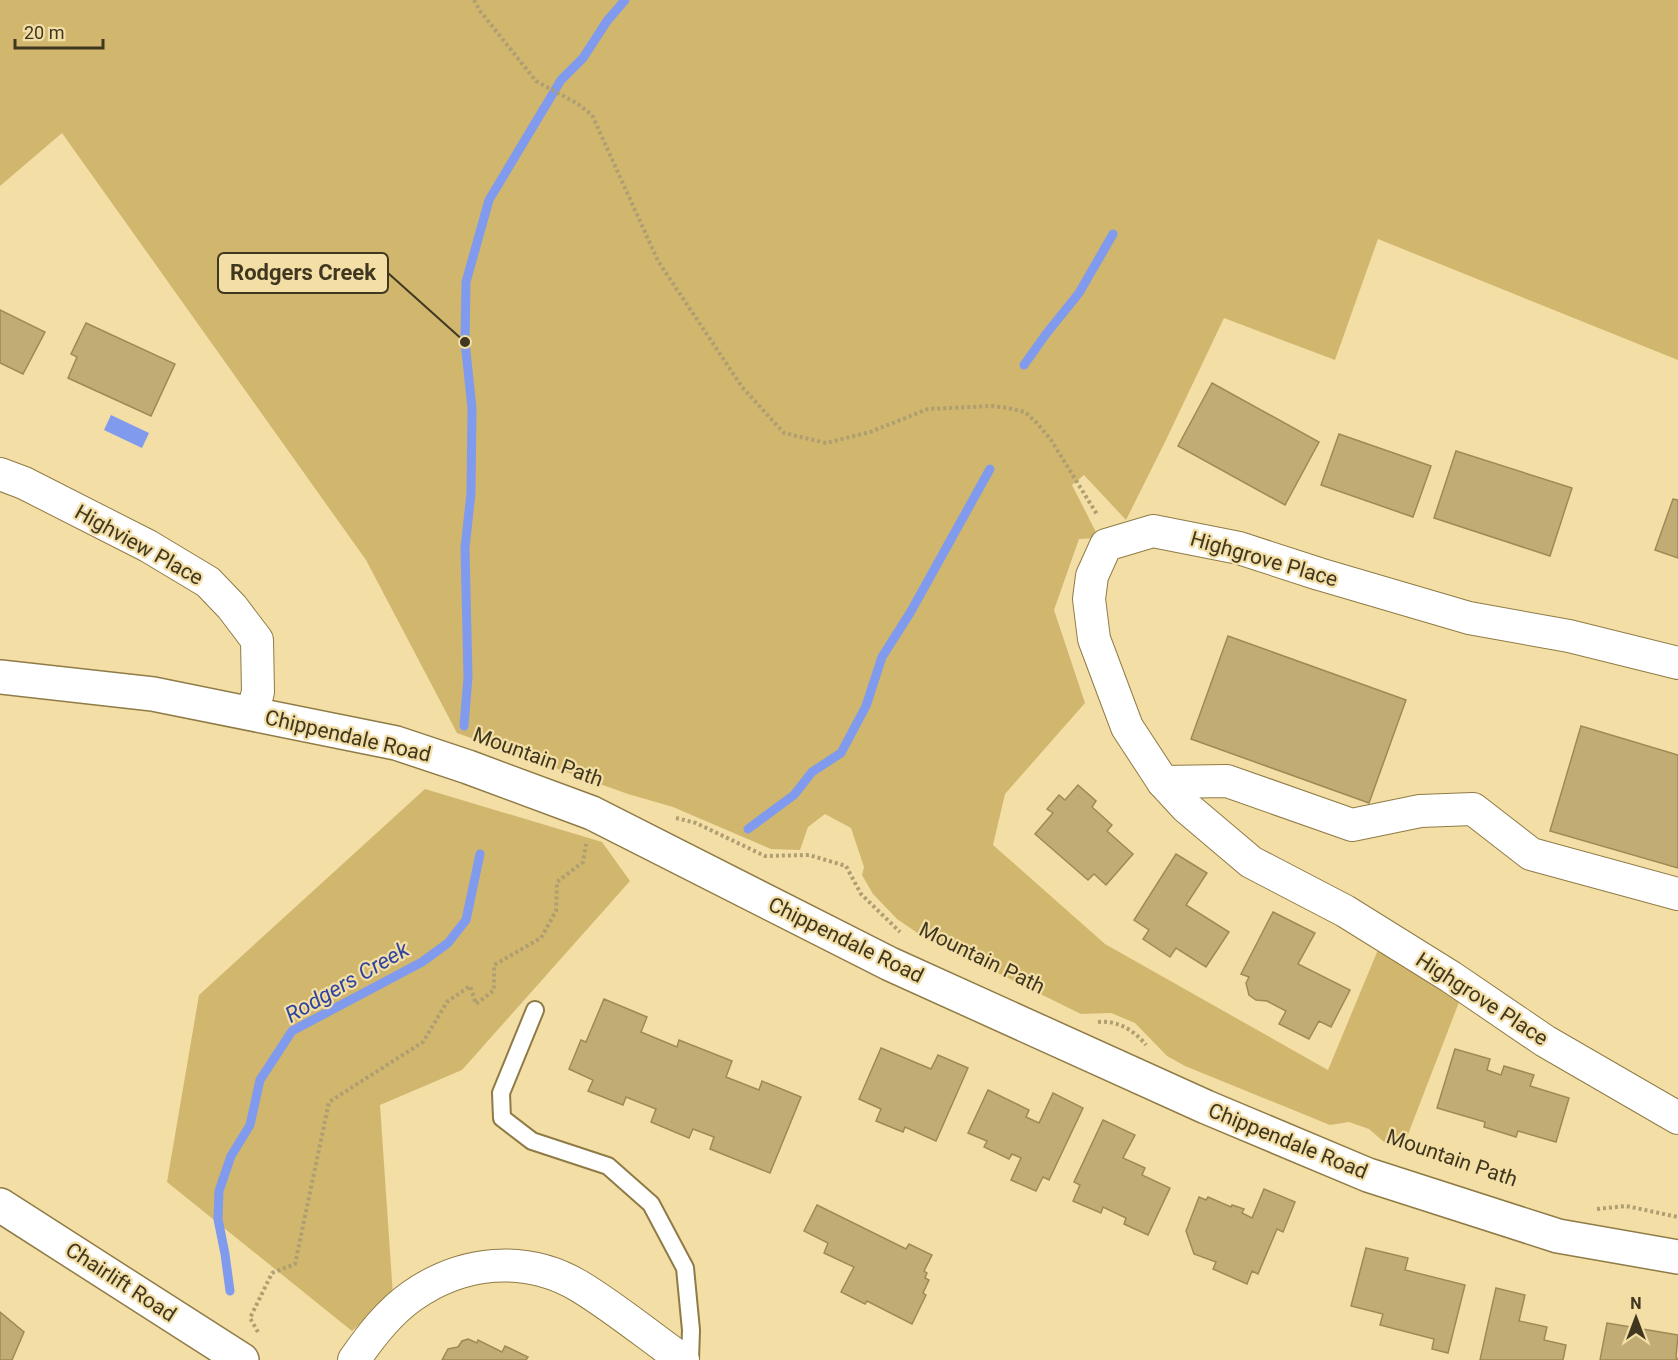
<svg xmlns="http://www.w3.org/2000/svg" width="1678" height="1360" font-family="Roboto,sans-serif">
<style>
.green{fill:#d1b66e}
.water{fill:#809aed}
.lines{fill:none;stroke-linecap:round;stroke-linejoin:round}
.stream{stroke:#809aed;stroke-width:9}
.building{fill:#c1ac75;stroke:#9f8a54;stroke-width:1.5}
.service-casing{stroke:#8f7b46;stroke-width:20}
.minor-casing{stroke:#8f7b46;stroke-width:34}
.tertiary-casing{stroke:#8f7b46;stroke-width:36}
.path{stroke:#ae9e72;stroke-width:4;stroke-dasharray:3 3;stroke-linecap:butt}
.service{stroke:#fff;stroke-width:16}
.minor{stroke:#fff;stroke-width:32}
.tertiary{stroke:#fff;stroke-width:33}
.labels{text-anchor:middle;dominant-baseline:central;stroke-width:4.5;stroke-linejoin:round;paint-order:stroke}
.street-label{font-size:21px;fill:#403720;stroke:#f3dea5}
.water-label{font-size:22px;font-style:italic;fill:#2f43a2;stroke:#f3dea5}
.leader{fill:none;stroke:#403720;stroke-width:2}
.callout-dot{fill:#403720;stroke:#f3dea5;stroke-width:2}
.callout{fill:#f3dea5;stroke:#403720;stroke-width:2}
.callout-label{font-size:22px;text-anchor:middle;font-weight:bold;fill:#403720}
</style>
<rect width="100%" height="100%" fill="#f3dea5"/>
<!-- green -->
<g class="green">
<path d="M0,0h1678v360l-300,-121 -43,121 -111,-42 -59,124 -39,78 -42,-45 -12,10 27,53 -20,1 -25,71 31,93 -80,91 -12,51 112,99 223,126 52,-125 81,52 -59,153 -18,-8 -15,-13 -20,-7 -19,3 -145,-59 -18,-10 -32,-33 -24,-10 -30,1 -159,-78 -25,-17 -24,-25 -11,-19 2,-8 -13,-39 -26,-14 -17,13 -8,23 -29,-1 -98,-42 -45,-13 -171,-61 -91,-173 -304,-427 -62,53z"/>
<path d="M425,789l177,53 28,39 -168,189 -82,35 13,191 -41,35 -185,-149 32,-187z"/>
</g>
<!-- water -->
<path class="water" d="M111,415l38,18 -7,15 -38,-18z"/>
<g class="lines">
<!-- stream -->
<g class="stream">
<path d="M1024,365l22,-31 33,-41 34,-59"/>
<path d="M464,726l4,-49 -3,-129 6,-55 1,-85 -7,-66 1,-60 23,-82 72,-120 22,-22 24,-37 18,-21"/>
<path d="M748,829l46,-34 18,-23 29,-19 25,-47 16,-49 28,-44 80,-144"/>
<path d="M230,1291l-5,-37 -7,-35 1,-28 12,-35 19,-31 10,-45 32,-49 130,-69 26,-19 18,-23 14,-66"/>
</g>
</g>
<!-- building -->
<g class="building">
<path d="M0,310l45,22 -22,42 -23,-11z"/>
<path d="M86,323l89,41 -24,52 -83,-38 9,-21 -6,-3z"/>
<path d="M1212,383l107,59 -34,63 -107,-59z"/>
<path d="M1339,434l92,32 -18,51 -92,-32z"/>
<path d="M1456,451l116,37 -22,68 -116,-38z"/>
<path d="M1673,499l5,1v58l-23,-8z"/>
<path d="M1228,636l178,64 -37,103 -178,-64z"/>
<path d="M1581,726l97,29v113l-128,-37z"/>
<path d="M1078,785l18,16 -4,6 20,18 -5,6 26,23 -27,31 -12,-11 -6,6 -53,-46 18,-21 -6,-4 12,-14 6,5z"/>
<path d="M1176,854l31,19 -21,32 43,27 -23,35 -30,-19 -6,9 -27,-18 6,-9 -15,-10z"/>
<path d="M1273,912l42,21 -17,31 52,26 -19,37 -12,-6 -10,18 -30,-15 7,-13 -19,-10 -11,-1 -7,-5 -3,-12 3,-6 -8,-3z"/>
<path d="M604,999l43,18 -6,15 36,15 2,-7 53,21 -6,16 33,13 3,-9 39,16 -31,76 -60,-24 4,-12 -21,-8 -4,9 -38,-16 5,-13 -30,-12 -3,8 -35,-14 5,-11 -24,-11 12,-29 5,2z"/>
<path d="M881,1048l50,21 7,-14 30,13 -32,73 -31,-14 -2,5 -27,-11 5,-12 -22,-10z"/>
<path d="M1455,1049l35,10 -3,11 14,5 3,-9 30,9 -4,11 39,12 -13,44 -38,-11 -2,6 -32,-10 1,-5 -48,-14z"/>
<path d="M988,1090l41,20 -3,7 13,6 14,-30 30,15 -34,72 -6,-3 -7,14 -25,-11 10,-22 -9,-4 -3,5 -25,-12 3,-6 -19,-8z"/>
<path d="M1103,1120l32,15 -12,23 22,10 -3,7 28,13 -22,47 -24,-11 2,-6 -23,-11 -2,6 -28,-12 7,-16 -6,-3z"/>
<path d="M1264,1189l31,13 -12,30 -6,-3 -19,45 -6,-3 -5,13 -34,-15 3,-7 -22,-8 -8,-23 13,-34 7,3 2,-3 23,10 1,-2 12,4 -2,4 10,5z"/>
<path d="M817,1205l89,44 3,-5 23,11 -8,16 3,2 -2,5 4,2 -6,13 3,2 -14,29 -45,-23 -2,3 -24,-12 13,-25 -30,-14 4,-10 -24,-12z"/>
<path d="M1366,1248l42,10 -3,12 60,15 -17,68 -16,-4 2,-10 -54,-14 3,-11 -32,-8z"/>
<path d="M1496,1288l29,7 -6,26 28,6 -3,13 22,5 -3,15h-83z"/>
<path d="M0,1312l24,20 -12,28h-12z"/>
<path d="M1607,1323l71,12 -2,22 2,3h-78z"/>
<path d="M468,1339l9,4 1,-3 24,12 3,-6 23,11 -2,3h-84l6,-11 10,-2 4,-6z"/>
</g>
<g class="lines">
<!-- service casing -->
<g class="service-casing">
<path id="service" d="M535,1010l-34,83 1,25 30,23 76,25 43,38 34,64 6,62 -1,30"/>
</g>
<!-- minor casing -->
<g class="minor-casing">
<g id="minor">
<path d="M0,474l24,9 124,63 60,36 24,25 25,33 1,52 -6,22"/>
<path d="M1678,663l-109,-27 -100,-18 -150,-44 -80,-26 -86,-17 -47,14 -14,31 -3,23 5,40 33,88 36,55 23,25 65,55 94,49 106,66 94,64 133,77"/>
<path d="M1163,782l64,-1 125,44 68,-14 53,-2 58,45 147,40"/>
<path d="M354,1360c16,-23 34,-47 58,-64 50,-35 113,-42 167,-10 35,21 70,50 104,74"/>
</g>
</g>
<!-- tertiary casing -->
<g class="tertiary-casing">
<g id="tertiary">
<path d="M0,677l153,17 243,49 72,24 124,46 298,151 316,143 162,68 190,61 120,21"/>
<path d="M0,1205l242,155"/>
</g>
</g>
<!-- path -->
<g class="path">
<path d="M474,0l6,11 56,70 42,23 14,11 66,146 84,126 42,46 42,10 44,-11 58,-23 64,-3 16,2 17,4 12,11 14,17 47,76"/>
<path d="M676,818l20,5 69,33 44,-1 37,11 15,28 39,38"/>
<path d="M1098,1022c19,-2 36,8 48,23"/>
<path d="M1597,1209l29,-3 52,11"/>
<path d="M258,1332l-8,-14 22,-45 23,-9 34,-162 94,-60 24,-40 23,-16 6,18 18,-14v-25l47,-27 15,-27 1,-29 26,-20 3,-18"/>
</g>
<!-- service -->
<use href="#service" class="service"/>
<!-- minor -->
<use href="#minor" class="minor"/>
<!-- tertiary -->
<use href="#tertiary" class="tertiary"/>
</g>
<g class="labels">
<!-- street labels -->
<g class="street-label">
<text transform="translate(139 545) rotate(29)">Highview Place</text>
<text transform="translate(1264 559) rotate(16)">Highgrove Place</text>
<text transform="translate(348 736) rotate(13)">Chippendale Road</text>
<text transform="translate(538 757) rotate(20)">Mountain Path</text>
<text transform="translate(846 940) rotate(26)">Chippendale Road</text>
<text transform="translate(982 958) rotate(26)">Mountain Path</text>
<text transform="translate(1482 999) rotate(33)">Highgrove Place</text>
<text transform="translate(1288 1141) rotate(22)">Chippendale Road</text>
<text transform="translate(1452 1158) rotate(19)">Mountain Path</text>
<text transform="translate(121 1282) rotate(33)">Chairlift Road</text>
</g>
<!-- water labels -->
<g class="water-label">
<text transform="translate(347 982) rotate(-30)">Rodgers Creek</text>
</g>
</g>
<!-- callouts -->
<path class="leader" d="M465 342L388 273"/>
<circle class="callout-dot" cx="465" cy="342" r="6"/>
<rect class="callout" x="218" y="253" width="170" height="40" rx="6"/>
<g class="callout-label">
<text x="303" y="280">Rodgers Creek</text>
</g>
<!-- north arrow -->
<g transform="translate(1636 1318)" stroke="#f3dea5" stroke-width="4.5" paint-order="stroke">
<path d="M0-4.5L10 22L0 15L-10 22Z" fill="#403720"/>
<text y="-9" font-size="16" font-weight="bold" text-anchor="middle" fill="#403720">N</text>
</g>
<!-- scale -->
<path d="M15 39v9h88v-9" fill="none" stroke="#403720" stroke-width="3"/>
<text x="24" y="39" font-size="18" fill="#403720" stroke="#f3dea5" stroke-width="4.5" paint-order="stroke">20 m</text>
</svg>
